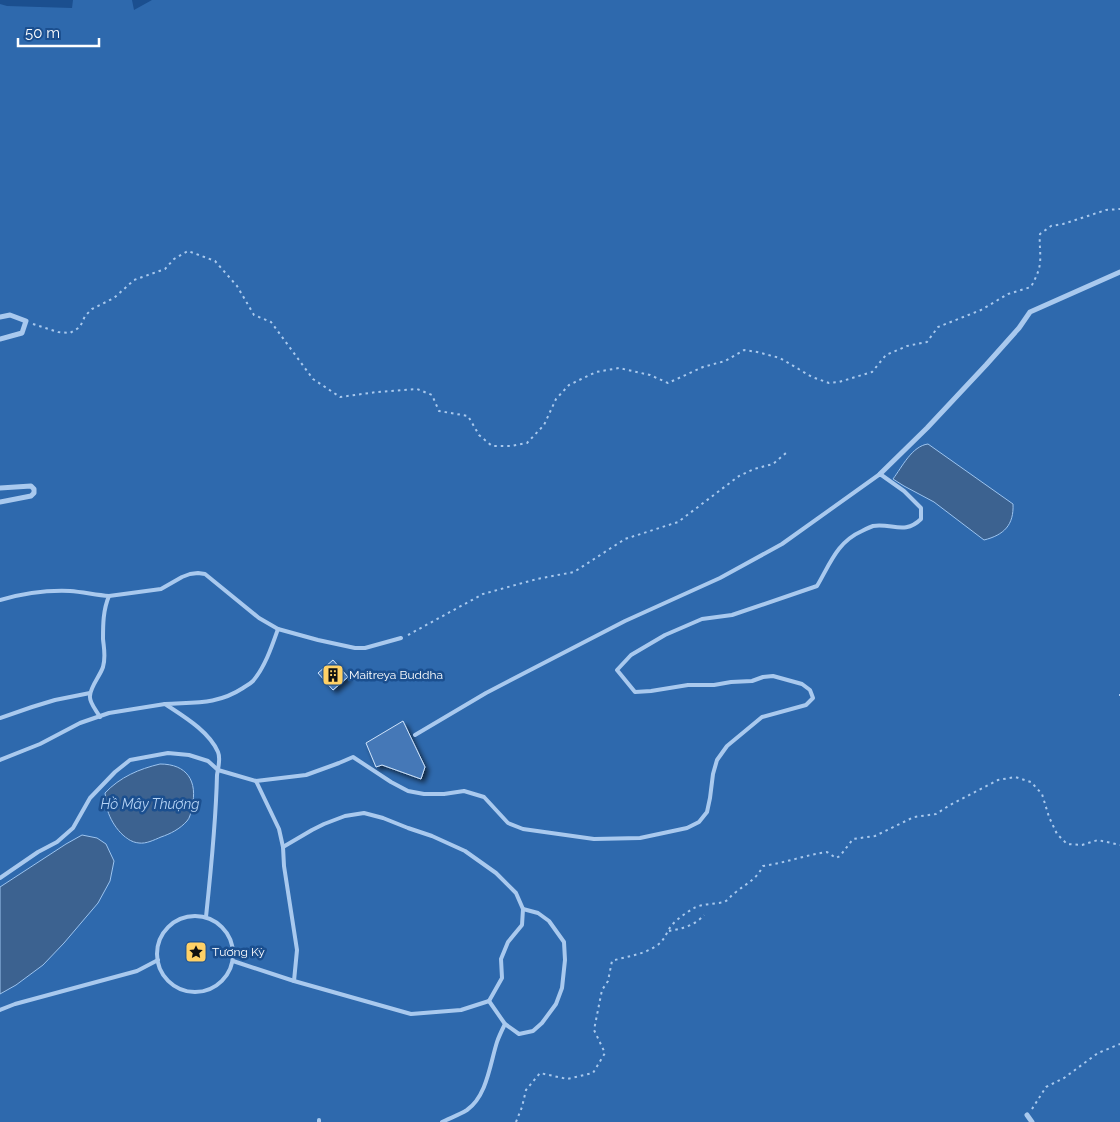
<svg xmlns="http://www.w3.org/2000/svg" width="1120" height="1122" font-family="Raleway,sans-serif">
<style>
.green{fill:#2e69ad;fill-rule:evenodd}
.water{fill:#3c6290;stroke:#9cc4f0}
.building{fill:#4478b7;stroke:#cfe3fa;filter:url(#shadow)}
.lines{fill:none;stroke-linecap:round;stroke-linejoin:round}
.path{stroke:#a9c9ee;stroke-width:2;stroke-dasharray:2.5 4;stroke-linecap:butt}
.service{stroke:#a9c9ee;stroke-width:4}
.minor{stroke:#a9c9ee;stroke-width:5}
.labels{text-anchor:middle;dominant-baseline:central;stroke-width:5;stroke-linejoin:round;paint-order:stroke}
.poi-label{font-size:12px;fill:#fff;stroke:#1b4f8f;text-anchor:start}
.water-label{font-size:14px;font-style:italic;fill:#b5d3f5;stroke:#1b4f8f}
</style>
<defs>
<filter id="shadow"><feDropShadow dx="3.5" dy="3.5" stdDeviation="2.5" flood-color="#0009"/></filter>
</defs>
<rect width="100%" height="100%" fill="#1b4f8f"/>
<!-- green -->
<path class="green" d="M73,0h59l2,10 18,-10h968v1122h-1120v-128l16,-9 27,-20 23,-121 -66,43v-883l7,2 65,2zM160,764h8l26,36 -7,21 -59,19c-16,-15 -20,-24 -23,-47 15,-16 34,-24 55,-29z"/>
<!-- water -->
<g class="water">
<path d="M928,444l85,60c1,21 -9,31 -29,36l-50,-38 -30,-16 -11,-7c9,-12 19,-33 35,-35z"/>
<path d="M160,764c27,0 38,17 32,43 -1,5 -2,11 -5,14 -7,8 -17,13 -26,16 -7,3 -15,7 -22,6 -15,-1 -29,-21 -32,-35 -1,-4 -1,-10 -2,-15 15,-16 34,-24 55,-29z"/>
<path d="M82,835l15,3 9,6 8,17 -4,20 -12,22 -34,40 -21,22 -27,20 -16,9v-107l66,-43z"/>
</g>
<!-- building -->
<g class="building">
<path d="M333,660l15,17 -15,13 -15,-17z"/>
<path d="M403,721l22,46 -4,12 -39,-14 -6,2 -10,-24z"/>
</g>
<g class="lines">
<!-- path -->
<g class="path">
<path d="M33,324l25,8 12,1 10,-6 5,-11 7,-7 22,-11 20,-18 31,-11 9,-10 14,-8 27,10 22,25 17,29 17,7 42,57 27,18 37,-5 40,-3 15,6 7,16 29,5 11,19 13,11h19l16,-3 17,-18 12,-26 13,-14 27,-13 23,-4 31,7 18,8 35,-16 22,-6 19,-11 13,2 23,6 32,19 17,6 10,-1 33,-10 14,-17 21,-9 20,-4 11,-15 43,-17 27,-16 23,-7c4,-8 8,-15 9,-24 1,-10 -1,-19 0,-29l11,-8 12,-2 43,-14 14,-1"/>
<path d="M408,635l75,-41 54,-15 37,-7 51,-33 53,-17 61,-46 15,-7 19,-5 13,-11"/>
<path d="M1119,695h1"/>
<path d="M669,931c12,-2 27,-6 35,-16"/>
<path d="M1032,1109l14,-22 18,-9 34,-25 22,-9"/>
<path d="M516,1122l6,-15 4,-17 14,-17 27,6 26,-6 12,-20 -11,-23 8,-40 6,-9 4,-20c15,-5 31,-6 44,-15 9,-5 10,-14 16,-21 5,-6 15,-13 22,-17 7,-4 21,-4 30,-6 5,-2 7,-7 12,-10 11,-9 20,-12 27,-26 22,-3 42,-11 64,-14l9,6 4,-2 13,-17 22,-3 39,-19 22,-3 14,-9 48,-25 17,-3 16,5 11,12 7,23 8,17 10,10 15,1 16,-5 22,5"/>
</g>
<!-- service -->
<g class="service">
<path d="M0,600c21,-6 47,-10 70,-9 13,1 26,4 39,5"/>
<path d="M165,704c29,-2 52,1 78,-16 3,-2 7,-4 10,-7 12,-14 19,-35 25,-52"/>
<path d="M100,717c-3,-6 -11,-14 -10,-21 0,-9 10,-20 13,-29 3,-10 1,-18 0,-28 0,-14 0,-29 6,-43l52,-7 21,-12 8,-3 8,-1 7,1 54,44 19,11 40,11 37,8h10l36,-10"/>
<path d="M0,718l32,-11 23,-7 35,-7"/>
<path d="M0,760l40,-16 40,-21 29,-10 56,-9c18,12 44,27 53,48 3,7 0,16 -1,23 -1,47 -6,95 -11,142"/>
<path d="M256,781l23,48 4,18 1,19 13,84 -3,31"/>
<path d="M0,878l38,-26 19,-10 16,-14 17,-30 25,-26 15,-12 38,-7 21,2 19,6 10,9 38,11 50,-6 33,-12 14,-6 38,25 17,9 16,3h20l20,-3 20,6 24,26 15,6 71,10 46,-1 47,-10 12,-6 8,-10 3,-14 3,-24 4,-14 10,-14 35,-29 44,-12 7,-7 -3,-8 -8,-6 -29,-8 -10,1 -11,4 -21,1 -17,3h-26l-37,6 -16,1 -18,-22 14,-15 34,-20 37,-16 30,-4 85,-29c13,-22 20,-44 45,-55 4,-2 8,-4 11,-5 19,-3 32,9 48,-7v-11l-17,-17 -24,-17 -98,70 -62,34 -95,43 -139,72 -71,42"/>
<circle cx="195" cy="954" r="38"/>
<path d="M233,961l61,20 117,33 50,-4 28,-9 13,-23 -1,-19 7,-17 14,-17 1,-16 -7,-16 -20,-20 -31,-22 -33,-15 -24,-8 -25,-10 -19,-5 -19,3 -21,8 -12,6 -29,17"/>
<path d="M489,1001l16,23 14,10 14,-3 9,-8 14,-19 6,-16 3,-28 -1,-18 -15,-21 -11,-8 -15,-4"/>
<path d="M0,1010l15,-6 122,-33 21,-11"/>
<path d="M319,1120v2"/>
<path d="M442,1122c8,-4 17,-7 25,-12 20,-14 23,-46 30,-68 2,-6 5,-12 8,-18"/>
</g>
<!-- minor -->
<g class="minor">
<path d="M0,317l10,-2 16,6 -4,12 -22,6"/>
<path d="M880,474l47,-46 59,-63 33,-37 11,-16 90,-40"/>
<path d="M0,488l31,-2 3,3v4l-3,3 -31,6"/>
<path d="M1027,1115l5,7"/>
</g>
</g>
<!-- icons -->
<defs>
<g id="building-square" transform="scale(1.125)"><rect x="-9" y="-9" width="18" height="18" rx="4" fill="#ffd166" stroke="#1b4f8f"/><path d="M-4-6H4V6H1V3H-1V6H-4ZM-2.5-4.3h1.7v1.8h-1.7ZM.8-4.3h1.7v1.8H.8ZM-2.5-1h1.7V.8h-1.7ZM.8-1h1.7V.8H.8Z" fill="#111"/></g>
<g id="sight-square" transform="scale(1.125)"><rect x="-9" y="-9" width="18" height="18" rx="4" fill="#ffd166" stroke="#1b4f8f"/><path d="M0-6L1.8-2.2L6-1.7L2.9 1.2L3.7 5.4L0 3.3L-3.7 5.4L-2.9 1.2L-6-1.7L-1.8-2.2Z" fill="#111"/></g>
</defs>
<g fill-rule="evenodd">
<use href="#building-square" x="333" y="675"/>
<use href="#sight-square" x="196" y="952"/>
</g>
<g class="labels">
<!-- poi labels -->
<g class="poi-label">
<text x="349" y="675">Maitreya Buddha</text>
<text x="212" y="952">Tương Kỳ</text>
</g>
<!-- water labels -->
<g class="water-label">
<text x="150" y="804">Hồ Mây Thượng</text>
</g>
</g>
<!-- scale -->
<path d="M18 38v8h81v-8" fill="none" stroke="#ffffff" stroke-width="2.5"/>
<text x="25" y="38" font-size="15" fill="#ffffff" stroke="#1b4f8f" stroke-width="4" paint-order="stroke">50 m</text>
</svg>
